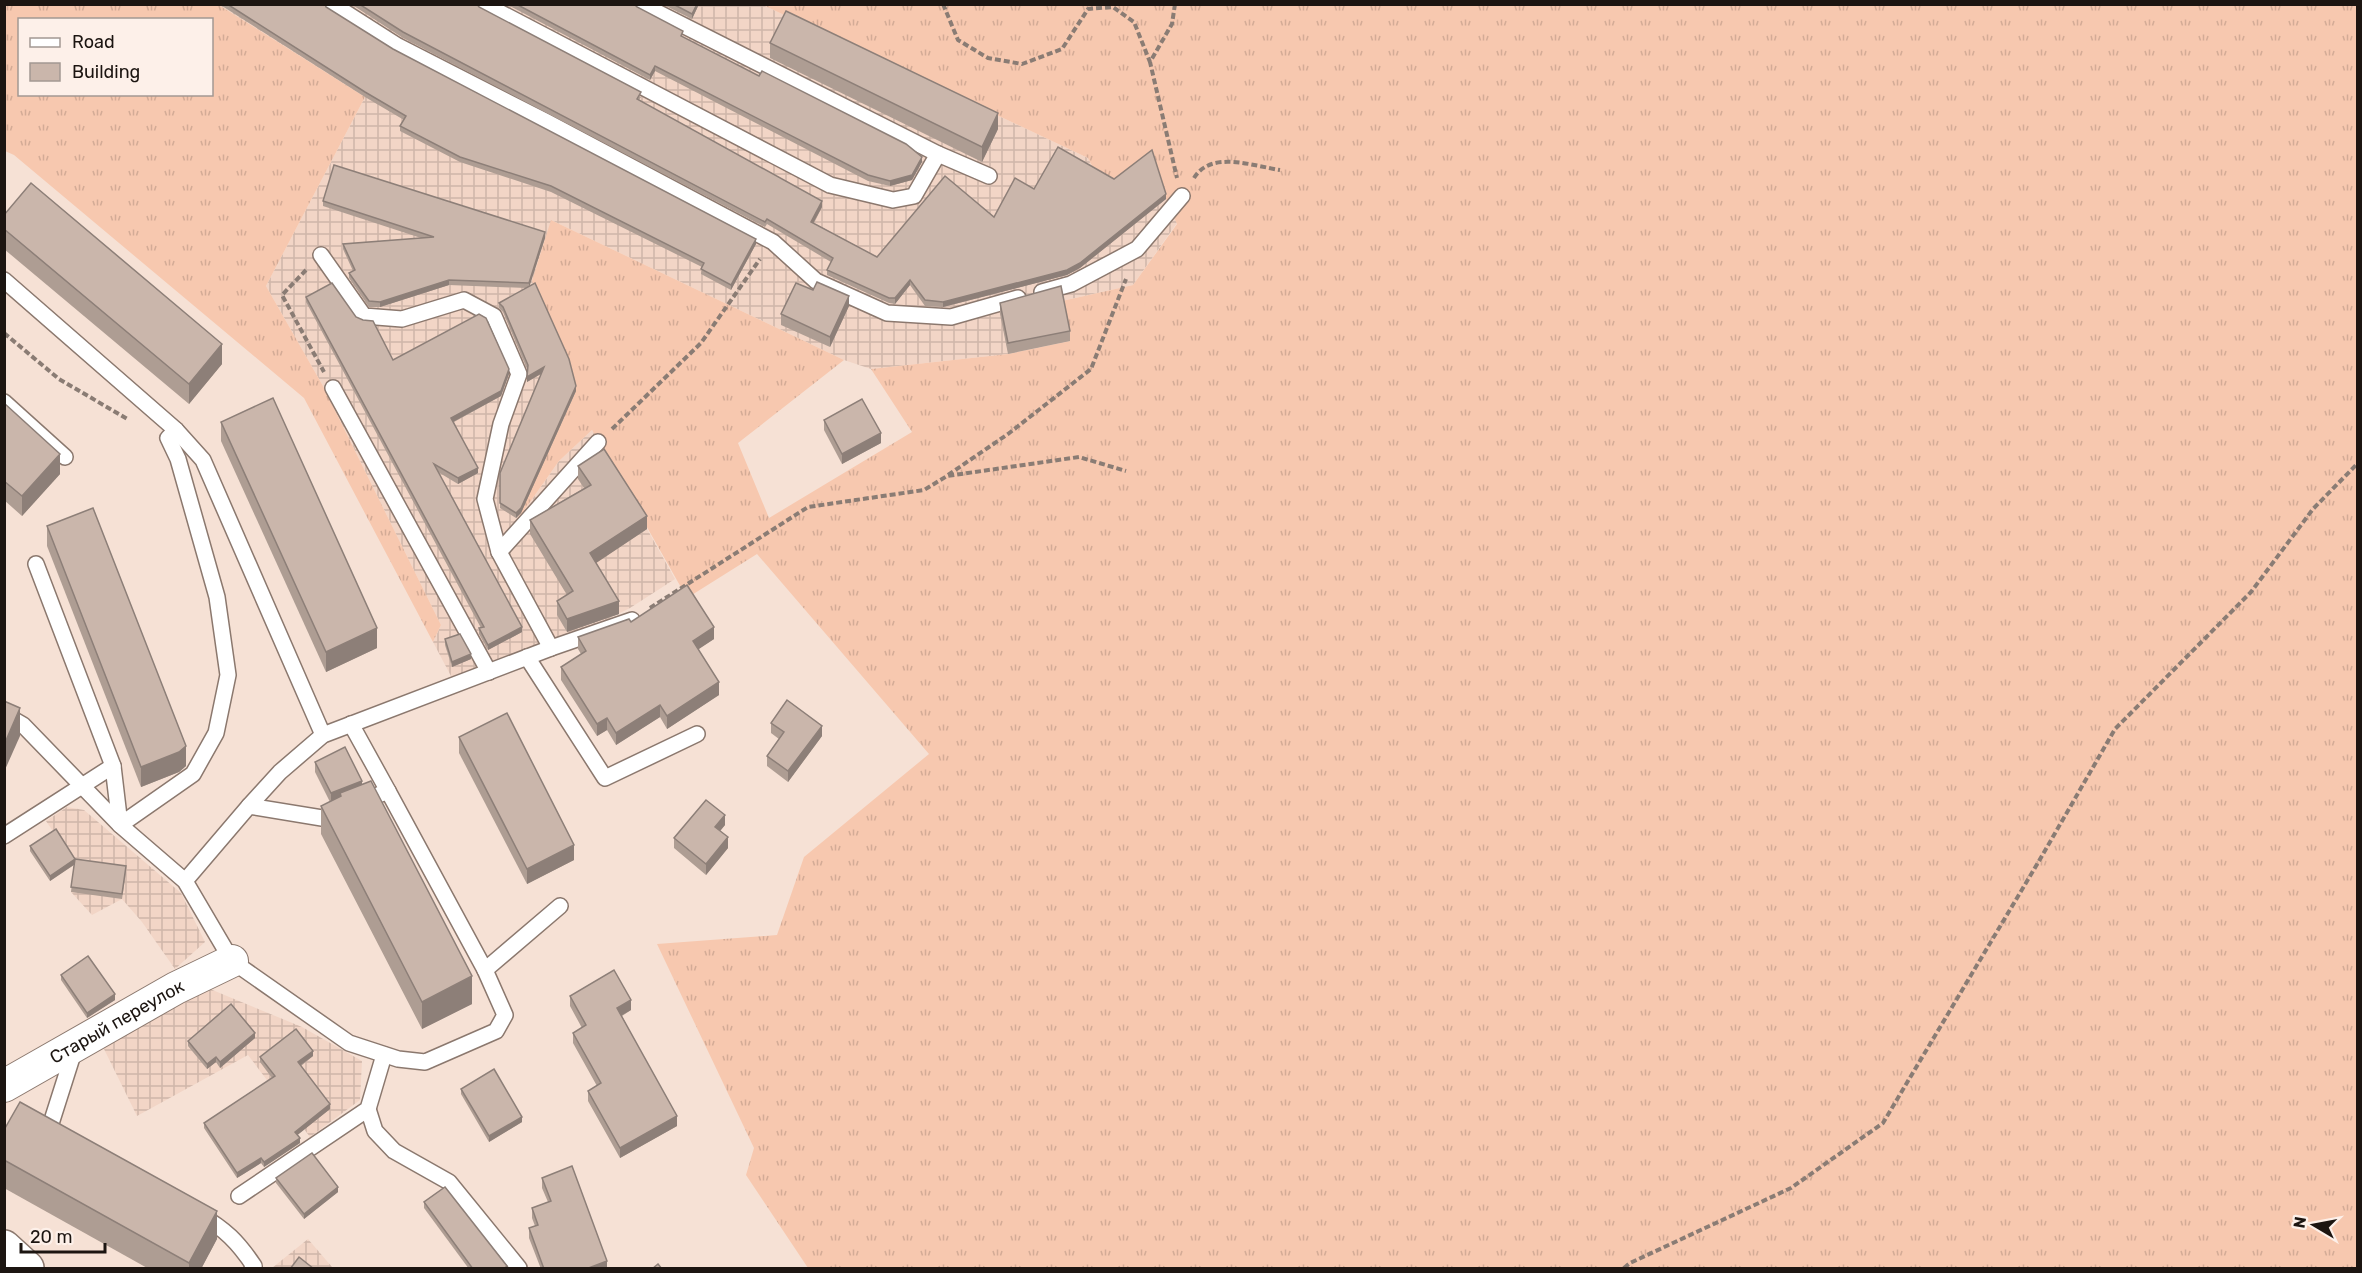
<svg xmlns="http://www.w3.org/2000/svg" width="2362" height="1273" font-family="Rubik,sans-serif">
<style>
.industrial{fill:url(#industrial-grid)}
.grass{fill:url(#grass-tufts);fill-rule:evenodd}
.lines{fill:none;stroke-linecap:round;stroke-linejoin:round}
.service-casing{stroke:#8b786e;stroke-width:18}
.minor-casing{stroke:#8b786e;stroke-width:34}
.tertiary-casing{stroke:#8b786e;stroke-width:36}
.path{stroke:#8a7c74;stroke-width:4;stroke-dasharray:6 3;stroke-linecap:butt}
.service{stroke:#fff;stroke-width:15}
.minor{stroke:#fff;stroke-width:32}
.tertiary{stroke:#fff;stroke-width:33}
.wall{fill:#ae9d93}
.shaded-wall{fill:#8d7f78}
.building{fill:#cab6ab;stroke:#8d7f78;stroke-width:1.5}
.labels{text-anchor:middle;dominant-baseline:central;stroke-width:5;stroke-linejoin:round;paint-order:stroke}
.street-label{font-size:18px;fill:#1c1511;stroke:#fdf0e9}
</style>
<defs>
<pattern id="industrial-grid" width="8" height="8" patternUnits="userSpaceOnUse" patternTransform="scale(1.5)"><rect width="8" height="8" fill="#f2d5c6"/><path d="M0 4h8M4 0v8" fill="none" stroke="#cfb6a9"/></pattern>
<pattern id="grass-tufts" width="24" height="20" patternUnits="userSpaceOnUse" patternTransform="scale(1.5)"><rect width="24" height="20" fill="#f7c8af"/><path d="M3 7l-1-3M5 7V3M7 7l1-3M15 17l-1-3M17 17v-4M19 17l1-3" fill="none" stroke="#d3ab96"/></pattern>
</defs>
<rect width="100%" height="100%" fill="#f6e1d5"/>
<!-- industrial -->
<g class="industrial">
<path d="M219,5h544l325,153 17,33 61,8 11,24 -44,62 -71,16 8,40 -62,13 -137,15 -27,-9 -293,-140 18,144 7,27 -55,124 38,-54 33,-31 83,149 -45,29 -34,17 -96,33 -48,20 -19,-36 8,-17 -118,-239 -57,-100 99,-189z"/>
<path d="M67,807l17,3 97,83 24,49 -30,27 -33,-47 -20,-23 -30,16 -21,-23 4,-28 -29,-43z"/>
<path d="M210,989l92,38 60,34 -2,39 -50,37 -62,-82 -111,61 -35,-71z"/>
<path d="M308,1239l24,28 -1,1h-59z"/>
</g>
<!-- grass -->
<g class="grass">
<path d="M4,5h215l146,92 -99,189 57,100 118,239 -8,17 -129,-244 -290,-243 -9,-4zM20,20h192v74h-192z"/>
<path d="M763,5h1594v1263h-1549l-62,-93 8,-27 -97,-204 120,-9 27,-78 125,-103 -172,-200 -70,44 -95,-168 -33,31 -41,58 58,-128 -7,-27 -37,-83 19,-61 293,140 -106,83 31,75 143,-86 -41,-63 137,-15 62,-13 -8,-40 71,-16 44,-61 -11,-25 -61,-8 -17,-33z"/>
</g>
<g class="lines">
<!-- service casing -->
<g class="service-casing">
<g id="service">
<path d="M332,4l66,42 149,76 226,120 43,39 71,32 64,4 67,-19"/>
<path d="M484,4l346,181 63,15 21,-4 24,-42 51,22"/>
<path d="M641,4l297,150"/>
<path d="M321,255l43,61 38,3 62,-19 30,16 25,58 -18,50 -16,75 14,53 52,96"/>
<path d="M4,280l172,150 27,30 120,275"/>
<path d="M1042,292l29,-8 66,-35 45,-53"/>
<path d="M333,388l156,284"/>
<path d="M4,402l61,55"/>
<path d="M499,552l99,-110"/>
<path d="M36,564l77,202 7,59 73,-51 23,-41 12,-58 -11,-78 -39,-138 -10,-21 8,-8"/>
<path d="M527,657l78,121 92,-44"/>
<path d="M4,714l19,11 97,100 65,56 47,80 117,82 49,16 27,3 71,-31 9,-16 -20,-45 -97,-179 -66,27 -73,-12 -64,75"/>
<path d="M351,724l37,67"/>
<path d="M249,806l31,-34 43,-37 228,-87 81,-28"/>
<path d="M4,836l109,-70"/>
<path d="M485,970l75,-64"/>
<path d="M368,1109l7,22 19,20 55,31 70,86"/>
<path d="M53,1135l-5,-2 27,-85"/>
<path d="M239,1196l129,-87 16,-54"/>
<path d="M200,1215c25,14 38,27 54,51l-2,2"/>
</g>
</g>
<!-- minor casing -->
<g class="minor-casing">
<g id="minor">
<path id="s1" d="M4,1086l172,-98 56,-27"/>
</g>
</g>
<!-- tertiary casing -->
<g class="tertiary-casing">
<path id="tertiary" d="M4,1247l23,21"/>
</g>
<!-- path -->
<g class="path">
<path d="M943,4l15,36 30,18 34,6 40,-15 26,-40 25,-2 21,15 16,40"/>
<path d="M1175,4l-3,20 -22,38 27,116"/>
<path d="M1194,178c17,-28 59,-12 86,-8"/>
<path d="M306,270l-24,25 42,77"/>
<path d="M4,333l55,46 70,41"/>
<path d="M612,429l89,-86 59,-84"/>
<path d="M948,475l60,-41 83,-65 35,-90"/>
<path d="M650,608l158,-101 116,-17 23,-14 132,-19 47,14"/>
<path d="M1624,1268l6,-5 161,-75 92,-65 156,-262 76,-132 136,-137 62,-83 45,-46"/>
</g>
<!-- service -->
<use href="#service" class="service"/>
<!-- minor -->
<use href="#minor" class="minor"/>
<!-- tertiary -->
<use href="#tertiary" class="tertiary"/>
</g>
<!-- wall -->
<g class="wall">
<path d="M219,4h106l1,3 67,42 363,195 -25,46 -30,-16 1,-7 -151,-75 -91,-30 -60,-31v-5l4,-6 -39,-23z"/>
<path d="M351,4h126l2,3 162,90 -2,3 183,107 -8,16 63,34 117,-40 40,-28 80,-10 52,20 -86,69 -13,7 -124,32 -18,-1 -15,-21 -15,19 -6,-1 -62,-28v-5l4,-8 -64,-38 -2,3 -362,-189z"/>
<path d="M506,4h128l3,3 46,29v1l239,125 -10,18 -22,6 -22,-5 -213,-110 -5,9z"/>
<path d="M662,4h37l-7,15z"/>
<path d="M770,43l228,86 -16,33 -212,-104z"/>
<path d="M323,201l222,37 -16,48 47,105 -55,122 -5,5 -16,-10v-35l41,-99 -14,8v-13l-24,-57 -4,-4v-5l27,-15 -77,-3 -69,22h-11l-20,-29v-5l4,-2 -10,-22v-5l78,-6 -98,-32z"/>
<path d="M4,215l218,149 -33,40 -185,-155z"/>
<path d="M813,290l36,16 -19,41 -49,-22v-11z"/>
<path d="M306,297l50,20 37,43 116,14 -8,22 -47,26 24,51 -20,11 -20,-12 84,160 -34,18 -9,-16v-6h2l-175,-326z"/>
<path d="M1000,303l70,28v10l-62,13 -8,-40z"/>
<path d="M4,403l56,71 -38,42 -18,-16z"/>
<path d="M824,420l57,23 -39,21 -18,-34z"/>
<path d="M221,422l156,226 -51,24 -105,-231z"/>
<path d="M578,466l69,63 -51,34 23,51 -52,18 -10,-17v-14l10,-6 -37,-61v-14l54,-32 -6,-9z"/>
<path d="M47,526l139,240 -7,6 -38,15 -94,-241z"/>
<path d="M631,622l83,17 -16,10 21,46 -52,34 -7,-12 -44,28 -9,-15 -10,6 -36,-56v-13l20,-13 -3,-5v-12z"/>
<path d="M445,639l26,20 -19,8 -7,-22z"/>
<path d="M771,723l51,13 -34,46 -21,-16v-10l12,-17 -8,-6z"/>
<path d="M459,737l115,123 -47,24 -68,-131z"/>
<path d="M315,762l47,22 110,220 -50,25 -101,-195v-28l9,-4 -15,-30z"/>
<path d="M725,825l-5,6 8,17 -22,27 -32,-27v-10z"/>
<path d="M30,846l45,13 51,13 -4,27 -51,-7 3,-27 -24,16 -20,-30z"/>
<path d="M61,975l54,25 -28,18 -26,-38z"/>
<path d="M570,996l61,14 -9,6 55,110 -57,32 -32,-57v-10l9,-5 -24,-43v-10l9,-5 -12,-22z"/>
<path d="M255,1038l-35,30 -4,-6 -9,7 -19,-23v-5z"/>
<path d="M313,1056l-12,10 29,43 -33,26 3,8 -36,24 -3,-4 -24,15 -33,-50v-5l68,-45 -12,-16v-5z"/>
<path d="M461,1089l61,33 -33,20 -28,-48z"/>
<path d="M4,1130l213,109 -16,30h-52l-145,-81z"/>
<path d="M276,1178l62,14 -34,27 -28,-36z"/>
<path d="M542,1178l65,91h-66l-12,-31v-10l6,-2 -3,-8v-10l16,-6 -6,-14z"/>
<path d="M424,1202l83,67h-38l-45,-61z"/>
</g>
<!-- shaded-wall -->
<g class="shaded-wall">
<path d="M697,4h2l-7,15v-5z"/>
<path d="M655,66v5l-5,9v-5z"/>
<path d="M998,113v16l-16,33v-15z"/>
<path d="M922,157v5l-10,18 -22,6v-5z"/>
<path d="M1166,194v5l-86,69 -13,7 -124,32v-5z"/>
<path d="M822,201v6l-11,20v-5z"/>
<path d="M545,232v6l-16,50v-5z"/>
<path d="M756,239v5l-25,46v-5z"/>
<path d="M449,280v5l-69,22v-5z"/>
<path d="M910,280v5l-15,19v-6z"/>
<path d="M849,296v10l-19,41v-10z"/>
<path d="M222,344v20l-33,40v-20z"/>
<path d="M544,367v5l-17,10v-5z"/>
<path d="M509,369v5l-8,22 -50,27v-5z"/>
<path d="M576,386v5l-55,122 -5,5v-5z"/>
<path d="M881,433v10l-39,21v-10z"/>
<path d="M60,454v20l-38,42v-20z"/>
<path d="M478,468v5l-20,11v-6z"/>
<path d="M647,516v13l-57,38v-14z"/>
<path d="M619,601v13l-52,18v-13z"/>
<path d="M522,627v5l-34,18v-5z"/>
<path d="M714,627v12l-21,14v-12z"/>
<path d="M377,628v20l-51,24v-20z"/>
<path d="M471,654v5l-19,8v-5z"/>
<path d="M719,682v13l-52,34v-13z"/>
<path d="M660,705v12l-44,28v-12z"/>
<path d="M20,708v28l-16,36v-27z"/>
<path d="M607,718v12l-10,6v-12z"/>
<path d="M822,726v10l-34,46v-11z"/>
<path d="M186,746v20l-7,6 -38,15v-20z"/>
<path d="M362,781v10l-22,2v7l-9,4v-11z"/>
<path d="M725,815v10l-10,12v-10z"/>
<path d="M728,837v11l-22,27v-11z"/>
<path d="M574,845v15l-47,24v-15z"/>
<path d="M75,859v5l-25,17v-5z"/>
<path d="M472,976v28l-50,25v-27z"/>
<path d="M115,994v6l-28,18v-5z"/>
<path d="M631,1000v10l-14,8v-10z"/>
<path d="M255,1033v5l-35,30v-6z"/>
<path d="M313,1051v5l-15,11v-5z"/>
<path d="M216,1057v5l-9,7v-5z"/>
<path d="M330,1104v5l-35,28v-5z"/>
<path d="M677,1116v10l-57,32v-10z"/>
<path d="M522,1117v5l-33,20v-6z"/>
<path d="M300,1138v5l-36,24v-5z"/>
<path d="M261,1158v5l-24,15v-5z"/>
<path d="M338,1187v5l-34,27v-5z"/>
<path d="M217,1211v28l-16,30h-12v-6z"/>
<path d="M607,1261v8h-21z"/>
</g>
<!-- building -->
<g class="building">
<path d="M227,4h98l1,3 67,42 363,190 -25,46 -30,-16 3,-6 -153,-77 -91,-29 -60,-31 6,-10 -41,-24z"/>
<path d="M359,4h118l2,3 162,85 -4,7 185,102 -11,21 66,35 68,-81 49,41 21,-39 19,11 24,-42 56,32 38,-29 14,44 -86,69 -13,7 -124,32 -18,-2 -15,-20 -15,18h-6l-62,-28 6,-12 -66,-39 -2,3 -362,-190z"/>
<path d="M516,4h118l3,3 46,24 -2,5 78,40 3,-5 144,73 16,13 -10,18 -22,6 -22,-6 -213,-109 -5,9z"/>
<path d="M673,4h24l-5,10z"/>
<path d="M786,11l212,102 -16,34 -212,-104z"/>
<path d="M334,165l211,67 -16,51 -80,-3 -69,22 -11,-1 -20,-28 6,-3 -12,-26 91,-7 -111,-36z"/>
<path d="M31,183l191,161 -33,40 -185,-155v-14z"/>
<path d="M817,282l32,14 -19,41 -49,-23 15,-31 17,7z"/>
<path d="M332,283l24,34 7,3 10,1 20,39 86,-46 7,4 23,51 -8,22 -50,27 27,50 -20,10 -24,-14 88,163 -34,18 -9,-17 5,-1 -178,-330z"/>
<path d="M535,283l34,76 7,27 -55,122 -5,5 -16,-10v-30l44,-106 -17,10 1,-12 -25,-58 -4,-4z"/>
<path d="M1061,286l9,45 -62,12 -8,-40z"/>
<path d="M273,398l104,230 -51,24 -105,-230z"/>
<path d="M862,399l19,34 -39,21 -18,-34z"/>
<path d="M4,403l56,51 -38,42 -18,-15z"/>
<path d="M604,449l43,67 -57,37 29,48 -52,18 -10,-18 16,-10 -43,-71 61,-35 -13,-19z"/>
<path d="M93,508l93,238 -7,6 -38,15 -94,-241z"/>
<path d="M687,585l27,42 -21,14 26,41 -52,34 -7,-11 -44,28 -9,-15 -10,6 -36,-57 25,-16 -8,-14 51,-18 2,3z"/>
<path d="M460,634l11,20 -19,8 -7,-23z"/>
<path d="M787,700l35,26 -34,45 -21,-15 17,-24 -13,-9z"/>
<path d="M4,701l16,7 -16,37z"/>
<path d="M507,713l67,132 -47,24 -68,-132z"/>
<path d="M345,747l17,34 -31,12 -16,-31z"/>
<path d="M371,781l101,195 -50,26 -101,-196 20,-10 -1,-3z"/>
<path d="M706,800l19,15 -10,12 13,10 -22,27 -32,-26z"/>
<path d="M56,829l19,30 -25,17 -20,-30z"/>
<path d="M75,859l51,7 -4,28 -51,-7z"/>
<path d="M88,956l27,38 -28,19 -26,-38z"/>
<path d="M614,970l17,30 -14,8 60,108 -57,32 -32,-57 13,-8 -28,-50 13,-8 -16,-29z"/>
<path d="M231,1004l24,29 -35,29 -4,-5 -9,7 -19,-23z"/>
<path d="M296,1029l17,22 -15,11 32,42 -35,28 5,6 -36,24 -3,-4 -24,15 -33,-50 71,-47 -15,-19z"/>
<path d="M494,1069l28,48 -33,19 -28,-47z"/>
<path d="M20,1102l197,109 -28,52 -185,-103v-30z"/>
<path d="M312,1153l26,34 -34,27 -28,-36z"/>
<path d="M572,1166l35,95 -21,8h-42l-15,-41 9,-3 -6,-17 19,-7 -9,-23z"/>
<path d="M445,1187l62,79 -3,3h-31l-49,-67z"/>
<path d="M299,1257l15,12h-24z"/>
<path d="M658,1264l4,5h-10z"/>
</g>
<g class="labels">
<!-- street labels -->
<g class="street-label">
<text stroke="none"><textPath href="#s1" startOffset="130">Старый переулок</textPath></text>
</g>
</g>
<!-- border -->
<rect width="2362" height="1273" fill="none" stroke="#1c1511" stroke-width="12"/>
<!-- legend -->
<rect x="18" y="18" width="195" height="78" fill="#fdf0e9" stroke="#a39893" stroke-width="1.5"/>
<rect x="30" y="38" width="30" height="9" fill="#ffffff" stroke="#a39893" stroke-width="1.5"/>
<text x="72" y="48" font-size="18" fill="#1c1511">Road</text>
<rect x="30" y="63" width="30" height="18" fill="#cab6ab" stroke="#a39893" stroke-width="1.5"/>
<text x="72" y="78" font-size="18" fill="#1c1511">Building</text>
<!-- north arrow -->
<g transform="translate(2314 1225) rotate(280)" stroke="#fdf0e9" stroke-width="4.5" paint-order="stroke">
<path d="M0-4.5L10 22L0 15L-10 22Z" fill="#1c1511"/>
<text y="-9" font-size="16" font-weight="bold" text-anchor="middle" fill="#1c1511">N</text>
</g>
<!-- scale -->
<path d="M21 1243v9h84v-9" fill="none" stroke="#1c1511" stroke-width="3"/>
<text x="30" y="1243" font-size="18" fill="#1c1511" stroke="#fdf0e9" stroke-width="4.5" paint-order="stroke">20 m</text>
</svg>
